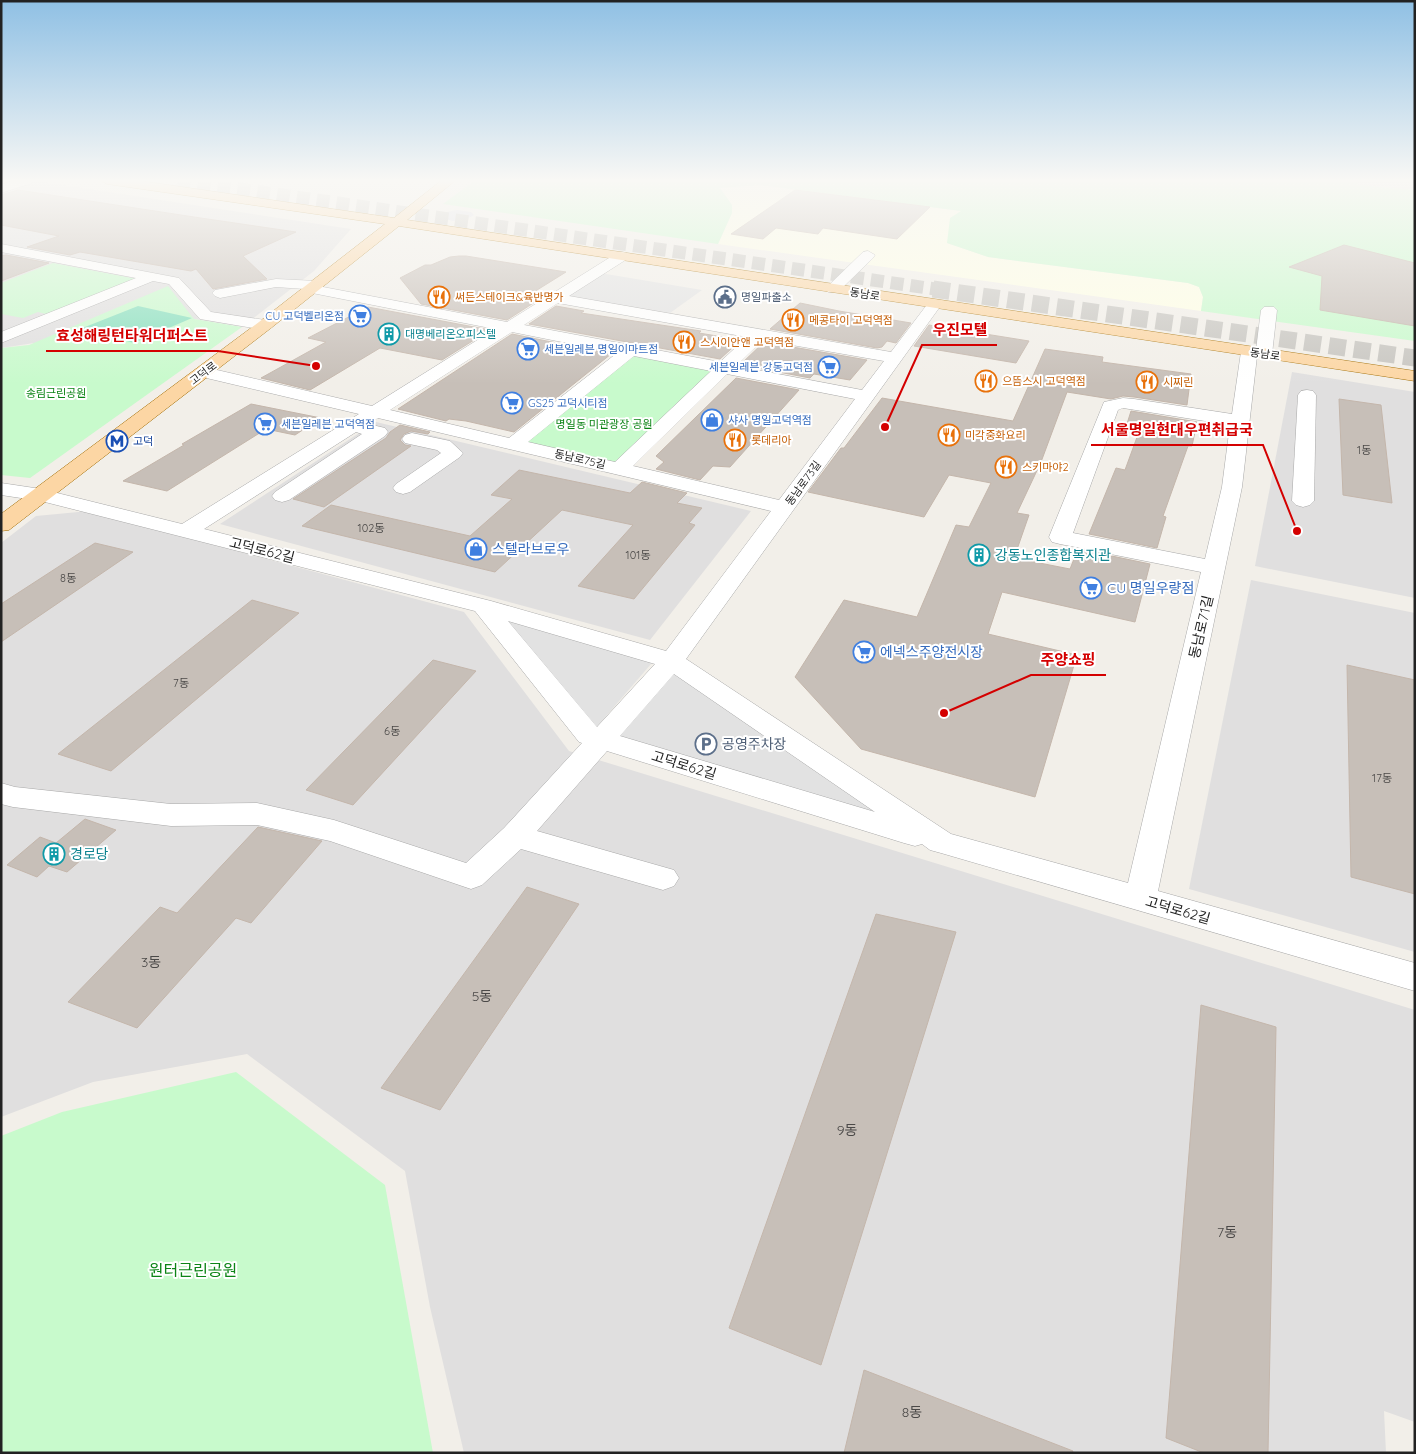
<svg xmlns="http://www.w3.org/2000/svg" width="1416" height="1454" font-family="Quicksand,'Noto Sans KR',sans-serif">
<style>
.residential{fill:#e0dfdf}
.education{fill:#ffffe5}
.park{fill:#c8facc}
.pitch{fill:#88e0be}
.parking{fill:#e2e2e2}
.plaza{fill:#dddde8}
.building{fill:#c7bfb8;stroke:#c4b6ab}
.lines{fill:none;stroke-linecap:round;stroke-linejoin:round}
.highway-tunnel-far1{stroke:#c8c6c1;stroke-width:13;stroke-dasharray:13 7;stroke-linecap:butt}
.highway-tunnel{stroke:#c8c6c1;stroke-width:17;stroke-dasharray:17 8;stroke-linecap:butt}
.minor-casing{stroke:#a9a9a9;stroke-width:1}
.major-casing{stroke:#a06b00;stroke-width:1}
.minor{fill:#fff;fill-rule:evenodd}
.major{fill:#fcd6a4;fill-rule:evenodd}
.labels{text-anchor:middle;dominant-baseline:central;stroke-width:4;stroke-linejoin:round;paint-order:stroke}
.far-street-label{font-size:11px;fill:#222;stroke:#fff}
.far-food-label{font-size:11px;fill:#c56008;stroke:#fff;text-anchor:start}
.far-service-label{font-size:11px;fill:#4e5e75;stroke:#fff;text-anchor:start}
.far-shop-label{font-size:11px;fill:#366cbe;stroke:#fff;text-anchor:start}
.far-culture-label{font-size:11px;fill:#0d838f;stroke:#fff;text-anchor:start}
.far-park-label{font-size:11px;fill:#0c8416;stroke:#fff}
.far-transit-label{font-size:11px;fill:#164399;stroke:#fff;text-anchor:start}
.number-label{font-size:11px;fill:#4b4948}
.shop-label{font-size:14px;fill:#366cbe;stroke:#fff;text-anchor:start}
.street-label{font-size:14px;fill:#222;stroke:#fff}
.culture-label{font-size:14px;fill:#0d838f;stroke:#fff;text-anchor:start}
.service-label{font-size:14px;fill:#4e5e75;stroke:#fff;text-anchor:start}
.near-number-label{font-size:14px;fill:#4b4948}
.near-park-label{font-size:16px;fill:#0c8416;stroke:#fff}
.leader{fill:none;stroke:#d40000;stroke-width:2}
.callout-dot{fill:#d40000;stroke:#fff;stroke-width:2}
.callout-label{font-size:15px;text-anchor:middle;font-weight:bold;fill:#d40000;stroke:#fff;stroke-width:4;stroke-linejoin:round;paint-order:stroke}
</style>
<rect width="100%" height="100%" fill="#f2efe9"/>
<!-- residential -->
<g class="residential">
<path d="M1354,180h61v10l-56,-5z"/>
<path d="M37,181l314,48 -37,42 -72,56 -48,-8 -193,29v-156z"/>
<path d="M1292,372l123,20v206l-160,-32z"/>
<path d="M376,422l375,89 -101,129 -430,-116z"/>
<path d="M89,511l375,101 105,139 846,259v412l-31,-11 2,42h-922l-34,-146 -25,-136 -158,-117 -154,28 -92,35v-574l35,-27z"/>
<path d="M1251,580l164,33v339l-226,-63z"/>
</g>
<!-- education -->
<path class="education" d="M739,185h22l201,26 -15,32 41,14 200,26 11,4 4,10 -2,14 -483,-67 14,-31v-8l-12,-17z"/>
<!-- park -->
<g class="park">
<path d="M475,180h879l5,5 56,5v151l-214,-30 2,-14 -4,-10 -11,-4 -200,-26 -41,-14 3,-25 11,-7 -200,-26 -41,3 12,17v8l-14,31 -275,-40z"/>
<path d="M53,263l84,16 -87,36 -12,-3 -15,6 -22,-4v-31z"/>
<path d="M168,286l26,33 48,8 -212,151 -29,-3v-127l28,-3z"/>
<path d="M633,354l82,15 -100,95 -93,-21z"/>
<path d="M236,1072l149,113 48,268h-432v-317l61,-24z"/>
</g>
<!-- pitch -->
<path class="pitch" d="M138,306l54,12 -58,25 -54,-14z"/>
<!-- parking -->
<g class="parking">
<path d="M600,273l102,17 -32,23 -105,-17z"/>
<path d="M483,606l174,51 -68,79z"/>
<path d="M672,661l239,161 -309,-82z"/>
</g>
<!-- plaza -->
<path class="plaza" d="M457,210l14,2 3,3 -9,5 -12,1 -15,-4 4,-4z"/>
<!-- building -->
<g class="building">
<path d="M18,190l176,27 102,15 -53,24 24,23 -54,10 -17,-20 -5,2 -111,-19 -10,3 -43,-8 32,-11 -58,-11v-30z"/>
<path d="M795,190l135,17 -33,32 -74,-11 -5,6 -42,-6 -13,11 -32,-5z"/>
<path d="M1344,245l71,18v63l-95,-16 2,-34 -33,-9z"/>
<path d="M6,255l43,8 -48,18v-25z"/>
<path d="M459,256h7l100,16 -45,28 14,2 -28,18 -86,-16 -21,-26 25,-13h6l19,-8z"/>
<path d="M800,303l39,8 72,12 -15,20 -9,-2 -5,6 -5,1 -107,-19z"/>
<path d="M556,306l28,5 -3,2 120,18 -2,2 42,7 -21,19 -191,-35z"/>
<path d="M368,307l122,23 -48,30 -62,-12 -70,42 -49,-12 65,-36 -18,-4z"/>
<path d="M929,325l100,16 -13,22 -102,-17z"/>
<path d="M512,334l99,20 -97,78 -48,-11 -17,-2 -3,2 -48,-12z"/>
<path d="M764,342l103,18 -17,20 -36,-6 -4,4 -63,-12 2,-2 -7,-1z"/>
<path d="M1045,349l58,8 -1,5 89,12 -4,31 -53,-8 -11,-1 -12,3 -44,-7 -26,70 -24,51 12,2 -15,43 56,11 8,-20 72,15 -15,58 -133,-30 -14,42 89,21 -42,142 -174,-48 -66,-72 49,-77 73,17 39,-92 13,2 22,-44 -42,-8 -25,42 -116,-25 33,-44h3l38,-50 131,23z"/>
<path d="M736,378l63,12 -69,77 -17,-1 -13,14 -44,-11 8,-7 -8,-6z"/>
<path d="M1339,399l42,6 11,98 -49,-8z"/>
<path d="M251,404l70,14 -26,17 -29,-6 -99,62 -44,-10 61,-36 -2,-1z"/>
<path d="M1131,411l66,11 -5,24h-4l-25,70 3,1 -9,31 -68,-14 27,-66 9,2 15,-41 -14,-2z"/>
<path d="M400,425l30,7 -2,2 -17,-3 -7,3 -4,6 5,5 6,1 -87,61 -31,-8 93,-61 4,-6z"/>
<path d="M519,470l111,23 12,-11 45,11 -10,10 25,5 -13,15 6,2 -61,74 -56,-13 55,-61 -71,-15 -67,62 -193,-46 29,-21 139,31 42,-37 -21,-4z"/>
<path d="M95,543l38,9 -132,90v-38z"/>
<path d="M252,600l47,13 -188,158 -53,-17z"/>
<path d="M433,660l43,11 -123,134 -47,-15z"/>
<path d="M1347,665l68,15v214l-64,-17z"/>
<path d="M85,819l31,11 -49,42 -18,-6 -12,11 -30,-12 33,-28 16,6z"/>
<path d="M258,827l64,14 -71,82 -15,-5 -99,110 -69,-26 92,-95 17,6z"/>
<path d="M527,887l52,17 -139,206 -59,-22z"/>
<path d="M876,914l80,18 -135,433 -92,-37z"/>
<path d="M1201,1005l75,22 -8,426h-64l-38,-15z"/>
<path d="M864,1370l209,81 -1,2h-228z"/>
</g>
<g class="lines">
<!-- highway-tunnel-far1 -->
<path class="highway-tunnel-far1" d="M178,180l764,110"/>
<!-- highway-tunnel -->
<path class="highway-tunnel" d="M933,289l482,69"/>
<!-- minor casing -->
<g class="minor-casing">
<g id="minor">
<path d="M15,180h19l-2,3 -31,10v-8z"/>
<path d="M1,244l178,34 32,34 54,8 6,2 2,3 -2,3 -6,2 -65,-11 -31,-35 -16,-3 -152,62v-11l135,-54 -135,-26z"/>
<path d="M868,251l7,4 -2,3 -35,34h-10l-2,-3 2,-3 35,-34z"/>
<path d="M622,252l5,1 2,3 -2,3 -58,37 322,56 38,-50h10l3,3 -3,3 -253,351 265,175 177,49 73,-311 -141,-28 -8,-2 -3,-5 55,-135 19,-4 11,1 98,15 9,-62 2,-4 6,-1 7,3 5,-40 3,-3h10l3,3 -5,44 -2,4 -6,1 -7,-3 -15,131 -84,404 257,72v28l-474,-138 -11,-3 -8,-6 -7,2 -11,-3 -297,-92 -70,80 137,39 5,8 -5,8 -11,4 -142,-41 -39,36 -11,4 -141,-48 -73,-16 -86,1 -158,-19 -12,-3v-21l14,4 156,17 86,-1 77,17 132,43 38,-35 78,-85 -3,-1 -104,-131 -434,-110 -40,-6v-12l40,6 141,35 177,-110 -161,-38 -3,-4 3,-4 6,-1 168,39 123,-77 -183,-36 -5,-1 -2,-3 -29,-2 -56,11 -5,-2 -3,-3 3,-3 61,-11 41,2 5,1 1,5 184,35 110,-69zM558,303l189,34 -27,25 -196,-37zM512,332l105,21 -108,85 -119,-28zM763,340l121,21 -22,29 -126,-24zM634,356l77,15 -96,91 -87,-20zM727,374l128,25 -76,101 -146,-34zM1123,408l107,17 -8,62 -17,72 -132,-26 45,-123zM378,418l393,93 -105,140 -175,-50 -287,-72 152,-97 6,2 -87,58 -3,4 3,4 7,2 7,-2 96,-64 3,-4 -3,-4 -17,-4zM508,621l147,43 -58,63zM674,674l201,138 -255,-76z"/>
<path d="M1307,390l6,1 3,4 -2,106 -4,4 -7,2 -7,-2 -4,-4 6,-106 3,-4z"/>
<path d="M412,433l38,8 13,12 -3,4 -50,35 -7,2 -7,-2 -3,-4 3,-4 45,-31 -4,-3 -32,-7 -3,-4 3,-4z"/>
</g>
</g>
<!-- major casing -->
<g class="major-casing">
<path id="major" d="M101,180h33l260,38 48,-38h14l-49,40 1008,151v10l-1016,-155 -128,102 -262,202 -8,1v-17l258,-192 126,-98 -278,-40z"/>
</g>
<!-- minor -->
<use href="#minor" class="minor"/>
<!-- major -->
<use href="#major" class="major"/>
</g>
<!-- sky -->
<linearGradient id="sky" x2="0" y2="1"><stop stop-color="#8fc0e4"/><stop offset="0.47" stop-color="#f9f8f5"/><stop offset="1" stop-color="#f9f8f5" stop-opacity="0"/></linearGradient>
<rect width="1416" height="384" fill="url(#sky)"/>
<!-- icons -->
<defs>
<g id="restaurant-ring" transform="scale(1.125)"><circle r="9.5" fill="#fff" stroke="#e8710a" stroke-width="1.5"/><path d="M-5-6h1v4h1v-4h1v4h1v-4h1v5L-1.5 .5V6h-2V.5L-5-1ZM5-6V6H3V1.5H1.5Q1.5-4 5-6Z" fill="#e8710a"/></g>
<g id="civic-ring" transform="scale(1.125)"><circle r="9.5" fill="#fff" stroke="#5c6f8a" stroke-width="1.5"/><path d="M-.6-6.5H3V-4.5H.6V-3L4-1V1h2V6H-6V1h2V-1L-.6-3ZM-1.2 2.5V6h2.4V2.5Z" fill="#5c6f8a"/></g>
<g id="supermarket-ring" transform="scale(1.125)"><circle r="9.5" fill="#fff" stroke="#3f7fe0" stroke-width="1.5"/><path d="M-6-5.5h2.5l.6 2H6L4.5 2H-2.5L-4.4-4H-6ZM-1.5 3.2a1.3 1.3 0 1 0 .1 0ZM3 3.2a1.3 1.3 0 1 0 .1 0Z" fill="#3f7fe0"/></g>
<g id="building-ring" transform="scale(1.125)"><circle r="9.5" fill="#fff" stroke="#0f9aa8" stroke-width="1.5"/><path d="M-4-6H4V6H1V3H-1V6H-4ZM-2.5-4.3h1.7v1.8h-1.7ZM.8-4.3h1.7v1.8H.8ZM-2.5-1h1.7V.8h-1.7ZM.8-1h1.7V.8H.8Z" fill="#0f9aa8"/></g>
<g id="shop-ring" transform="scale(1.125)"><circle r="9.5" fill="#fff" stroke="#3f7fe0" stroke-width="1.5"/><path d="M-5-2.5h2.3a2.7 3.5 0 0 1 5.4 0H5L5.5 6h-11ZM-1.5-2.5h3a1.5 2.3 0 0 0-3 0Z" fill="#3f7fe0"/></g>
<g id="metro-ring" transform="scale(1.125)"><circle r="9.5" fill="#fff" stroke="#1a4fb4" stroke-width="1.5"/><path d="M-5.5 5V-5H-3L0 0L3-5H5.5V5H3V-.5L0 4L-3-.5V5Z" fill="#1a4fb4"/></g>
<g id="parking-ring" transform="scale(1.125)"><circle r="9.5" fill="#fff" stroke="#5c6f8a" stroke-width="1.5"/><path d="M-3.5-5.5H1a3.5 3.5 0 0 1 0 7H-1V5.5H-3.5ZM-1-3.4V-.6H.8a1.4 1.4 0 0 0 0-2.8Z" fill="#5c6f8a"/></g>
</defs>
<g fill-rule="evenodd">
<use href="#restaurant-ring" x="439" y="297"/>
<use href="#civic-ring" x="725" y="297"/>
<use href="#supermarket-ring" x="360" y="316"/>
<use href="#restaurant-ring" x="793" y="320"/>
<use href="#building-ring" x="389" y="334"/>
<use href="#restaurant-ring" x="684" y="342"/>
<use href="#supermarket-ring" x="528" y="349"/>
<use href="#supermarket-ring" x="829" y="367"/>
<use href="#restaurant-ring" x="986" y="381"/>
<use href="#restaurant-ring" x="1147" y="382"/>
<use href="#supermarket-ring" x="512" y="403"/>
<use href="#shop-ring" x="712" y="420"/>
<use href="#supermarket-ring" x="265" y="424"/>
<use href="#restaurant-ring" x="949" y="435"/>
<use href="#restaurant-ring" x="735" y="440"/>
<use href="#metro-ring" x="117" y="441"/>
<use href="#restaurant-ring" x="1006" y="467"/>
<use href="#shop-ring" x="476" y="549"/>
<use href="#building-ring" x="979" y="555"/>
<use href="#supermarket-ring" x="1091" y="588"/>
<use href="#supermarket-ring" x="864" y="652"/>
<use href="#parking-ring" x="706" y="744"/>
<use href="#building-ring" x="54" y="854"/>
</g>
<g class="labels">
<!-- far-street labels -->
<g class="far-street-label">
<text transform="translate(865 294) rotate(9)">동남로</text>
<text transform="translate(1265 354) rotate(8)">동남로</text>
<text transform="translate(203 373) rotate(-37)">고덕로</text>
<text transform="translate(580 459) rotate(13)">동남로75길</text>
<text transform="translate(803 483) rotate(-54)">동남로73길</text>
</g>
<!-- far-food labels -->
<g class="far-food-label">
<text x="455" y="297">써든스테이크&amp;육반명가</text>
<text x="809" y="320">메콩타이 고덕역점</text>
<text x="700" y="342">스시이안앤 고덕역점</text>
<text x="1002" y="381">으뜸스시 고덕역점</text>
<text x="1163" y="382">시찌린</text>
<text x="965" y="435">미각중화요리</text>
<text x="751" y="440">롯데리아</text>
<text x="1022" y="467">스키마야2</text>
</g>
<!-- far-service labels -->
<g class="far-service-label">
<text x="741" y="297">명일파출소</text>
</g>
<!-- far-shop labels -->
<g class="far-shop-label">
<text x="344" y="316" text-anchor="end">CU 고덕벨리온점</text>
<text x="544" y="349">세븐일레븐 명일이마트점</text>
<text x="813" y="367" text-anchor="end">세븐일레븐 강동고덕점</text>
<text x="528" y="403">GS25 고덕시티점</text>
<text x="728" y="420">샤사 명일고덕역점</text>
<text x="281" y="424">세븐일레븐 고덕역점</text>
</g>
<!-- far-culture labels -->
<g class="far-culture-label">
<text x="405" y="334">대명베리온오피스텔</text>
</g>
<!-- far-park labels -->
<g class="far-park-label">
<text x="56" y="393">송림근린공원</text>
<text x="604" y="424">명일동 미관광장 공원</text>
</g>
<!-- far-transit labels -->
<g class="far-transit-label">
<text x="133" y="441">고덕</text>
</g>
<!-- number labels -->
<g class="number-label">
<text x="1364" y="450">1동</text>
<text x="371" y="528">102동</text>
<text x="638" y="555">101동</text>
<text x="68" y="578">8동</text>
<text x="181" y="683">7동</text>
<text x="392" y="731">6동</text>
<text x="1382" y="778">17동</text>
</g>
<!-- shop labels -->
<g class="shop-label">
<text x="492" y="549">스텔라브로우</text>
<text x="1107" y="588">CU 명일우량점</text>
<text x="880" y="652">에넥스주양전시장</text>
</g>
<!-- street labels -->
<g class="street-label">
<text transform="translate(262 550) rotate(14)">고덕로62길</text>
<text transform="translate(1201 627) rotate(-77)">동남로71길</text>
<text transform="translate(684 765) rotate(17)">고덕로62길</text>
<text transform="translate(1178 910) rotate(16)">고덕로62길</text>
</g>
<!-- culture labels -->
<g class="culture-label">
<text x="995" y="555">강동노인종합복지관</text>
<text x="70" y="854">경로당</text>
</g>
<!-- service labels -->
<g class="service-label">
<text x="722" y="744">공영주차장</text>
</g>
<!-- near-number labels -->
<g class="near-number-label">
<text x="151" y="962">3동</text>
<text x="482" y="996">5동</text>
<text x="847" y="1130">9동</text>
<text x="1227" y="1232">7동</text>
<text x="912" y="1412">8동</text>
</g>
<!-- near-park labels -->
<g class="near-park-label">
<text x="193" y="1270">원터근린공원</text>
</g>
</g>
<!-- callouts -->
<path class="leader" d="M885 427L922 345H997M316 366L218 351H46M1297 531L1263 445H1091M944 713L1031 675H1106"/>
<g class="callout-dot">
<circle cx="885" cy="427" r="5"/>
<circle cx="316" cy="366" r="5"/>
<circle cx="1297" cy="531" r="5"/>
<circle cx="944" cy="713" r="5"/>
</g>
<g class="callout-label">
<text x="960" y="335">우진모텔</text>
<text x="132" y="341">효성해링턴타워더퍼스트</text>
<text x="1177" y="435">서울명일현대우편취급국</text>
<text x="1068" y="665">주양쇼핑</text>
</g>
<!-- border -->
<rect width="1416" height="1454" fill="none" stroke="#222222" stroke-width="5"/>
</svg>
